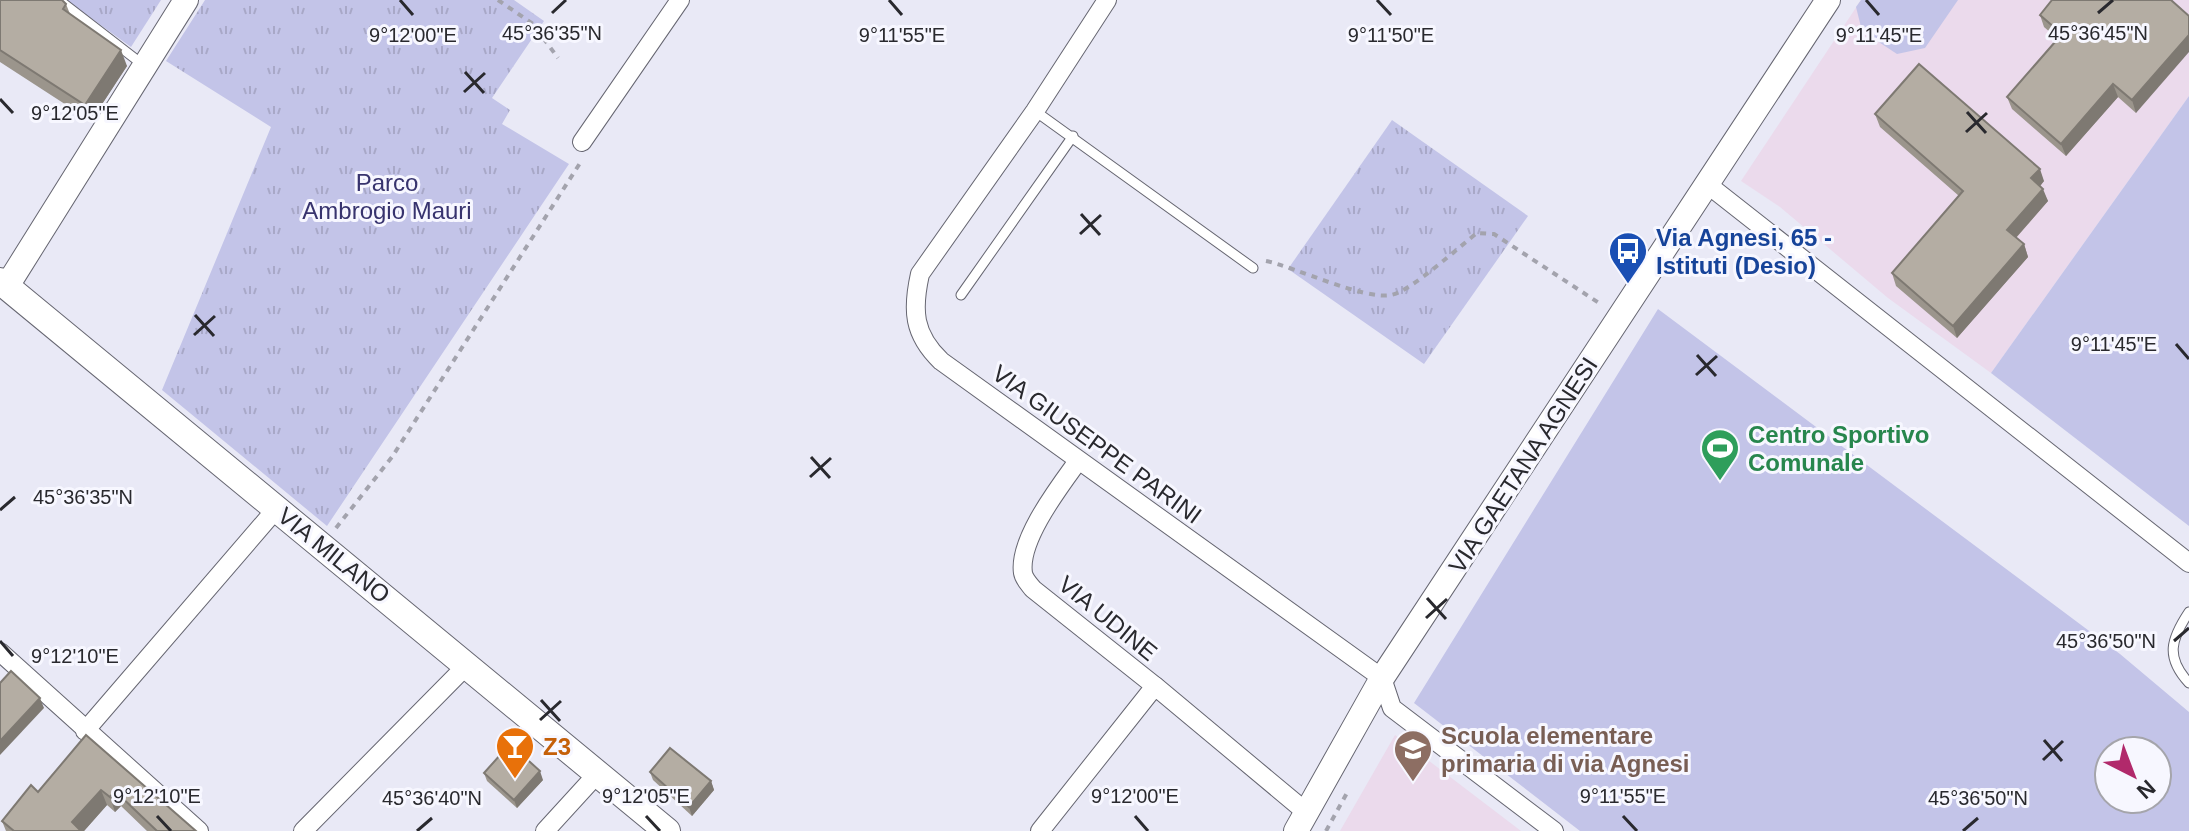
<svg xmlns="http://www.w3.org/2000/svg" width="2189" height="831" font-family="Arial,sans-serif">
<style>
.education{fill:#ebdaec}
.green{fill:#c3c4e8;fill-rule:evenodd}
.park{fill:url(#park-tufts)}
.lines{fill:none;stroke-linecap:round;stroke-linejoin:round}
.service-casing{stroke:#666671;stroke-width:11}
.minor-casing{stroke:#666671;stroke-width:20}
.tertiary-casing{stroke:#666671;stroke-width:26}
.secondary-casing{stroke:#666671;stroke-width:28}
.path{stroke:#a3a3ad;stroke-width:4;stroke-dasharray:6 6;stroke-linecap:butt}
.service{stroke:#fff;stroke-width:9}
.minor{stroke:#fff;stroke-width:18}
.tertiary{stroke:#fff;stroke-width:24}
.secondary{stroke:#fff;stroke-width:26}
.wall{fill:#9b958c}
.shaded-wall{fill:#7e7972}
.building{fill:#b4ada3;stroke:#7e7972;stroke-width:2}
.ticks{fill:none;stroke:#29292e;stroke-width:3}
.labels{text-anchor:middle;dominant-baseline:central;stroke-width:6;stroke-linejoin:round;paint-order:stroke}
.park-label{font-size:24px;fill:#37336e;stroke:#f7f7ff}
.transit-label{font-size:24px;font-weight:bold;fill:#164399;stroke:#f7f7ff;text-anchor:start}
.leisure-label{font-size:24px;font-weight:bold;fill:#27864d;stroke:#f7f7ff;text-anchor:start}
.street-label{font-size:24px;fill:#29292e;stroke:#f7f7ff}
.education-label{font-size:24px;font-weight:bold;fill:#785e54;stroke:#f7f7ff;text-anchor:start}
.food-label{font-size:24px;font-weight:bold;fill:#c56008;stroke:#f7f7ff;text-anchor:start}
.ticks-label{font-size:20px;text-anchor:middle;fill:#29292e;stroke:#f7f7ff;stroke-width:6;stroke-linejoin:round;paint-order:stroke}
</style>
<defs>
<pattern id="park-tufts" width="24" height="20" patternUnits="userSpaceOnUse" patternTransform="scale(2)"><rect width="24" height="20" fill="#c3c4e8"/><path d="M3 7l-1-3M5 7V3M7 7l1-3M15 17l-1-3M17 17v-4M19 17l1-3" fill="none" stroke="#a8a8c7"/></pattern>
</defs>
<rect width="100%" height="100%" fill="#e9e9f6"/>
<!-- education -->
<g class="education">
<path d="M1861,0h328v96l-198,277 -103,-75 -108,-91 -39,-26z"/>
<path d="M1395,735l126,96h-181z"/>
</g>
<!-- green -->
<g class="green">
<path d="M1861,0h97l-33,48 -28,6 -35,-23 -6,-24z"/>
<path d="M2189,96v430l-198,-153z"/>
<path d="M1658,309l462,345 69,58v119h-609l-166,-128zM2109,751h48v48h-48z"/>
</g>
<!-- park -->
<g class="park">
<path d="M66,0h95l-30,47z"/>
<path d="M205,0h309l30,21 -52,77 18,12 -8,14 67,40 -242,362 -165,-136 109,-263 -105,-66z"/>
<path d="M1392,120l136,96 -104,148 -136,-95z"/>
</g>
<g class="lines">
<!-- service casing -->
<g class="service-casing">
<g id="service">
<path d="M59,0l83,64"/>
<path d="M1035,111l218,157"/>
<path d="M961,295l112,-159"/>
<path d="M2189,612c-18,27 -24,45 0,71"/>
</g>
</g>
<!-- minor casing -->
<g class="minor-casing">
<g id="minor">
<path d="M1107,0l-72,111 -115,163c-8,36 -7,60 21,87l441,317 10,30 162,123"/>
<path d="M582,142l98,-142"/>
<path d="M1707,184l482,379"/>
<path d="M1078,461c-18,25 -60,79 -55,112 1,6 6,11 10,16l122,97"/>
<path d="M0,652l199,179"/>
<path d="M85,731l192,-223"/>
<path d="M303,831l165,-167"/>
<path d="M545,831l53,-58"/>
<path d="M1040,831l115,-145 151,126"/>
</g>
</g>
<!-- tertiary casing -->
<g class="tertiary-casing">
<g id="tertiary">
<path d="M7,286l179,-286"/>
<path d="M1296,831l86,-153 446,-678"/>
</g>
</g>
<!-- secondary casing -->
<g class="secondary-casing">
<path id="secondary" d="M0,281l667,550"/>
</g>
<!-- path -->
<g class="path">
<path d="M498,0l35,24 25,34"/>
<path d="M1266,261c29,6 97,39 125,34 19,-3 69,-49 86,-62l17,1 108,71"/>
<path d="M336,528l56,-71 190,-297"/>
<path d="M1326,831l22,-40"/>
</g>
<!-- service -->
<use href="#service" class="service"/>
<!-- minor -->
<use href="#minor" class="minor"/>
<!-- tertiary -->
<use href="#tertiary" class="tertiary"/>
<!-- secondary -->
<use href="#secondary" class="secondary"/>
</g>
<!-- wall -->
<g class="wall">
<path d="M0,0l66,4 4,10 57,52 -36,55 -91,-59z"/>
<path d="M2171,0l-35,113 -18,-16 -52,59 -54,-47 -5,-12 51,-58 -14,-12 -4,-12z"/>
<path d="M1875,114l169,67 -4,5 8,15 -32,37 8,6 4,13 -71,81 -61,-52 -4,-13 67,-77 -79,-69z"/>
<path d="M86,735l110,96h-49l-26,-25 -6,6 -8,-7 -23,26h-78l-4,-10 36,-29z"/>
<path d="M650,772l61,9 3,9 -22,26 -39,-36z"/>
<path d="M484,773l59,7 -26,28 -30,-27z"/>
</g>
<!-- shaded-wall -->
<g class="shaded-wall">
<path d="M2189,35v17l-53,61 -4,-13z"/>
<path d="M121,50l6,16 -36,55 -6,-16z"/>
<path d="M2113,84l5,13 -52,59 -5,-12z"/>
<path d="M2040,169l4,12 -8,10 -5,-13z"/>
<path d="M2043,189l5,12 -36,41 -5,-12z"/>
<path d="M2024,244l4,13 -71,81 -4,-12z"/>
<path d="M40,698l4,10 -44,47v-14z"/>
<path d="M540,771l3,9 -26,28 -3,-8z"/>
<path d="M711,781l3,9 -22,26 -3,-9z"/>
<path d="M101,790l6,15 -23,26h-9l-3,-9z"/>
<path d="M115,791l6,15 -6,6 -5,-15z"/>
</g>
<!-- building -->
<g class="building">
<path d="M0,0h62l4,4 -3,5 58,41 -36,55 -85,-55z"/>
<path d="M2052,0h119l18,16v19l-57,65 -19,-16 -52,60 -54,-47 55,-63 -22,-19z"/>
<path d="M1919,64l121,105 -9,9 12,11 -36,41 17,14 -71,82 -61,-53 71,-82 -88,-77z"/>
<path d="M11,671l29,27 -40,43v-58z"/>
<path d="M86,735l110,96h-39l-42,-40 -5,6 -9,-7 -29,32 9,9h-67l-12,-10 29,-36 7,7z"/>
<path d="M510,744l30,27 -26,29 -30,-27z"/>
<path d="M670,748l41,33 -22,26 -39,-35z"/>
</g>
<!-- ticks -->
<path class="ticks" d="M400,0l13,15M889,0l13,15M1377,0l14,15M1866,0l13,15M552,13l14,-13M2098,13l15,-13M465,72l19,21M464,92l21,-19M0,99l13,14M1967,112l19,21M1966,132l21,-19M1081,214l19,21M1080,234l21,-19M195,315l19,21M194,335l21,-19M2176,344l13,15M1697,355l19,21M1696,375l21,-19M811,457l19,21M810,477l21,-19M0,510l15,-13M1427,598l19,21M1426,618l21,-19M0,641l13,15M2174,641l15,-13M541,700l19,21M540,720l21,-19M2044,740l18,21M2043,760l20,-19M157,816l14,15M646,816l14,15M1135,816l13,15M1623,816l14,15M417,831l15,-13M1963,831l15,-13"/>
<!-- icons -->
<defs>
<g id="bus-pin" transform="scale(2)"><path d="M0 17L-7.5 6A9.5 9.5 0 1 1 7.5 6Z" fill="#1a4fb4" stroke="#f7f7ff"/><path d="M-5-6H5V4H4V6H2V4H-2V6H-4V4H-5ZM-3.5-4V0h7V-4ZM-3.5 1.2v1.5H-2V1.2ZM2 1.2v1.5H3.5V1.2Z" fill="#fff"/></g>
<g id="stadium-pin" transform="scale(2)"><path d="M0 17L-7.5 6A9.5 9.5 0 1 1 7.5 6Z" fill="#2e9e5b" stroke="#f7f7ff"/><path d="M0-5a6.5 5 0 1 0 0 10a6.5 5 0 1 0 0-10ZM-3.5-1.8h7v3.6h-7Z" fill="#fff"/></g>
<g id="bar-pin" transform="scale(2)"><path d="M0 17L-7.5 6A9.5 9.5 0 1 1 7.5 6Z" fill="#e8710a" stroke="#f7f7ff"/><path d="M-6-5H6L.8 .8V4.5H3.5V6h-7V4.5H-.8V.8Z" fill="#fff"/></g>
<g id="school-pin" transform="scale(2)"><path d="M0 17L-7.5 6A9.5 9.5 0 1 1 7.5 6Z" fill="#8d6e63" stroke="#f7f7ff"/><path d="M0-5L7-2L0 1L-7-2ZM-4 1L0 2.5L4 1V4Q0 6-4 4Z" fill="#fff"/></g>
</defs>
<g fill-rule="evenodd">
<use href="#bus-pin" x="1628" y="251"/>
<use href="#stadium-pin" x="1720" y="448"/>
<use href="#bar-pin" x="515" y="746"/>
<use href="#school-pin" x="1413" y="749"/>
</g>
<g class="labels">
<!-- park labels -->
<g class="park-label">
<text x="387" y="182">Parco<tspan x="387" dy="28">Ambrogio Mauri</tspan></text>
</g>
<!-- transit labels -->
<g class="transit-label">
<text x="1656" y="237">Via Agnesi, 65 -<tspan x="1656" dy="28">Istituti (Desio)</tspan></text>
</g>
<!-- leisure labels -->
<g class="leisure-label">
<text x="1748" y="434">Centro Sportivo<tspan x="1748" dy="28">Comunale</tspan></text>
</g>
<!-- street labels -->
<g class="street-label">
<text transform="translate(1097 444) rotate(36)">VIA GIUSEPPE PARINI</text>
<text transform="translate(1523 465) rotate(-57)">VIA GAETANA AGNESI</text>
<text transform="translate(334 555) rotate(39)">VIA MILANO</text>
<text transform="translate(1108 618) rotate(39)">VIA UDINE</text>
</g>
<!-- education labels -->
<g class="education-label">
<text x="1441" y="735">Scuola elementare<tspan x="1441" dy="28">primaria di via Agnesi</tspan></text>
</g>
<!-- food labels -->
<g class="food-label">
<text x="543" y="746">Z3</text>
</g>
</g>
<g class="ticks-label">
<text x="552" y="40">45°36'35"N</text>
<text x="2098" y="40">45°36'45"N</text>
<text x="413" y="42">9°12'00"E</text>
<text x="902" y="42">9°11'55"E</text>
<text x="1391" y="42">9°11'50"E</text>
<text x="1879" y="42">9°11'45"E</text>
<text x="75" y="120">9°12'05"E</text>
<text x="2114" y="351">9°11'45"E</text>
<text x="83" y="504">45°36'35"N</text>
<text x="2106" y="648">45°36'50"N</text>
<text x="75" y="663">9°12'10"E</text>
<text x="157" y="803">9°12'10"E</text>
<text x="646" y="803">9°12'05"E</text>
<text x="1135" y="803">9°12'00"E</text>
<text x="1623" y="803">9°11'55"E</text>
<text x="432" y="805">45°36'40"N</text>
<text x="1978" y="805">45°36'50"N</text>
</g>
<!-- north arrow -->
<g transform="translate(2133 775) rotate(138)"><circle r="38" fill="#f7f7ff" stroke="#a5a5ab" stroke-width="2"/>
<path d="M0-6L14 30L0 20L-14 30Z" fill="#b1296b"/>
<text y="-12" font-size="22" font-weight="bold" text-anchor="middle" fill="#29292e">N</text>
</g>
</svg>
